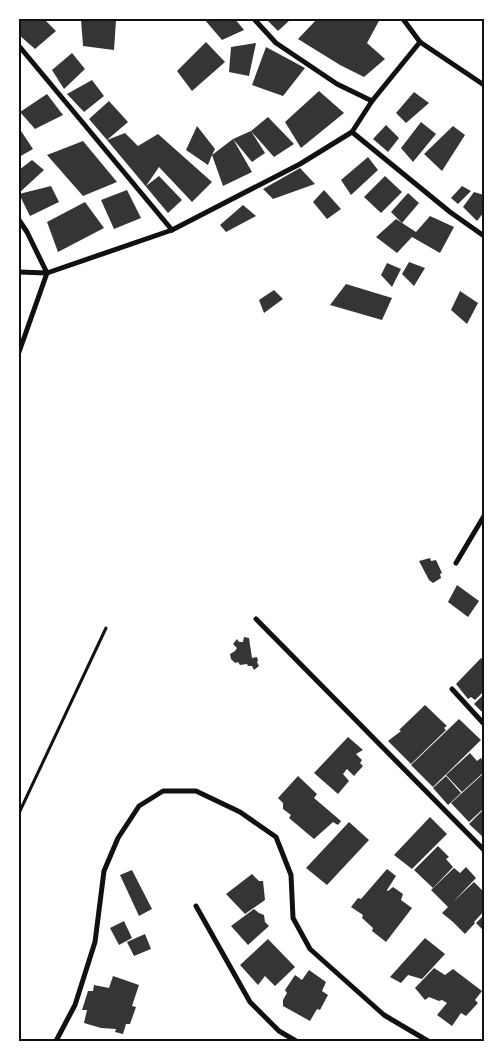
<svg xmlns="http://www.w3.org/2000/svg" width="503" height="1060" font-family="'Roboto Condensed',sans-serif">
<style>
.building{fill:#353535}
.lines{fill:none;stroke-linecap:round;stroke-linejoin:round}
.path{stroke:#111;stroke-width:3}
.minor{stroke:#111;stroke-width:5}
.neatline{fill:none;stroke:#111;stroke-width:2}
</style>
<rect width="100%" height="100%" fill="#fff"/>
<!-- building -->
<g class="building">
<path d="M19,19h25l12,12 -21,18 -16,-14z"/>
<path d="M81,19h26l9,1 -2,30 -31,-4z"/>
<path d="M204,19h31l9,11 -22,10z"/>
<path d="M266,19h25l-13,12z"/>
<path d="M317,19h63l-13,24 18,16 -21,18 -24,-12 -42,-26z"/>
<path d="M206,42l19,20 -33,29 -15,-20z"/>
<path d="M256,43l-7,33 -20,-4 2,-25z"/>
<path d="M266,47l39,21 -22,28 -31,-11z"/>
<path d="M72,53l13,16 -21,20 -12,-19z"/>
<path d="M92,80l12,16 -20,16 -17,-18z"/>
<path d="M319,91l25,22 -43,35 -16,-26z"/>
<path d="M414,92l15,11 -23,20 -10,-10z"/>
<path d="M47,94l16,21 -28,14 -15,-17z"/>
<path d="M109,101l19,21 -21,18 -18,-21z"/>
<path d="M268,117l26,27 -20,13 -23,-26 14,22 -13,9 -19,-23 19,33 -29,14 -11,-31 -4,10 -22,-15 11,-24 18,23 -3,6 21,-16 18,-8z"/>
<path d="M421,122l15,12 -23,28 -12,-14z"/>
<path d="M386,125l13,13 -11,14 -15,-13z"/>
<path d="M453,126l12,9 -23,36 -18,-17z"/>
<path d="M19,128l14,21 -14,8z"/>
<path d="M125,133l13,13 20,-12 54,48 -20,20 -33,-35 -13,19 13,-10 23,24 -14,13 -61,-73z"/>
<path d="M83,141l34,41 -34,14 -36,-41z"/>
<path d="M368,157l10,13 -27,25 -10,-15z"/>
<path d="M32,160l12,10 -25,23v-23z"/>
<path d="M300,168l15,16 -42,15 -10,-10z"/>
<path d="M385,176l17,16 -21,21 -17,-16z"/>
<path d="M51,186l8,16 -29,14 -11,-22z"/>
<path d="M462,186l9,5 -13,13 -7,-6z"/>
<path d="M127,190l14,28 -27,11 -13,-29z"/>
<path d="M324,190l17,19 -14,10 -14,-17z"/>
<path d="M474,192l10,3v17l-7,9 -14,-14z"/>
<path d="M408,193l11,10 -17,20 -11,-11z"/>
<path d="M85,202l19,26 -46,24 -11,-30z"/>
<path d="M243,205l13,11 -30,16 -6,-7z"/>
<path d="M430,216l24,11 -14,26 -28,-16 -15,16 -21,-16 20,-18 20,13z"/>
<path d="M409,262l16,6 -11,18 -12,-12z"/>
<path d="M387,263l14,6 -9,18 -11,-12z"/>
<path d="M346,284l46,14 -10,22 -52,-15z"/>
<path d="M274,290l9,9 -19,14 -5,-13z"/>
<path d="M460,291l18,12 -11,21 -16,-14z"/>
<path d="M430,558l1,3 5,-1 6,13 -2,1 1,4 -8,5 -4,-3 -10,-19z"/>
<path d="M457,585l22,16 -11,16 -20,-15z"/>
<path d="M244,637l5,1 3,20 5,-1 1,4 -1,1 2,4 -5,4 -2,-4h-4l-1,-2 -7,1 -2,-3 -3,1 -4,-4 -1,-5 5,-3 2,-3 -4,-4 4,-5 2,3h4z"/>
<path d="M481,658l3,3v30l-9,9 -4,-3 -3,2 -12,-15z"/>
<path d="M484,694v18l-3,-1 -7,-7z"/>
<path d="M425,705l22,21 -3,2 2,2 -35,34 -23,-23 13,-10 -2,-1z"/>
<path d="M459,719l22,21 -48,47 -22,-22z"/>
<path d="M348,737l15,13 -7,4 6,6 -2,3 3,3 -9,10 -7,-7 -4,5 6,7 -11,13 -24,-21z"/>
<path d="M470,753l7,8 4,-3 3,4v10l-22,20 -16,-17z"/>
<path d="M484,773v35l-15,14 -18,-19z"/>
<path d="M298,776l19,18 -3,4 27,23 -3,4 -5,-3 -19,17 -25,-21 2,-3 -8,-6v-6l-5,-5z"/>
<path d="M446,776l15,17 -13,12 -15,-17z"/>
<path d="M484,809v29l-15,-14z"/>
<path d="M430,817l17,17 -35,35 -18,-14z"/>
<path d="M349,822l20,18 -42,45 -21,-17z"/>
<path d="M438,846l11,11 -3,2 7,8 -20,21 -19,-18z"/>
<path d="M466,867l10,11 -23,24 21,-20 10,10v19l-10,11 1,1 -10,11 -12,-12 -11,-9 6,-6 -17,-17 23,-22 6,5z"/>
<path d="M387,869l9,7 -9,14 1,1 5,-4 10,7 -2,6 11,8 -26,34 -14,-11 1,-3 -11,-10 1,-3 -12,-8 7,-9 3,1z"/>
<path d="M132,870l20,39 -13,7 -19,-41z"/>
<path d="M252,874l7,7h4l2,19 -20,14 -19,-20z"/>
<path d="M254,909l5,4 5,2 1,7 4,4 -21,19 -17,-19z"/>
<path d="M484,915v16l-8,-8z"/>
<path d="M124,921l8,17 -13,7 -9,-17z"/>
<path d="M145,934l6,15 -17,7 -7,-14z"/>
<path d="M425,938l20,16 -23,25 -14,-4 -7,8 -11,-6z"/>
<path d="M268,939l27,28 -20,19 -10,-10 -7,9 -18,-20z"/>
<path d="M434,968l11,7 8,-6 29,22 -7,9 3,3 -12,13 -5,-3 -9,13 -15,-11 10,-12 -5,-3 -3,1 -10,-4 -4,3 -10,-12z"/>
<path d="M309,970l17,12 -4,9 6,4 -8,15 -3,-1 -7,12 -27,-15v-6l4,-7 -2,-3 10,-15 7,5z"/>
<path d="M113,976l26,9 -7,21 4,1 -6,17h-4l-3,10 -8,-2 1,-3 -15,-1 -17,-5 3,-13h-5l6,-19h5l1,-6 15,3z"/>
</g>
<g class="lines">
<!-- path -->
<path class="path" d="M19,813l87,-185"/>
<!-- minor -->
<g class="minor">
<path d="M254,19l22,24 61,41 35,17"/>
<path d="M403,19l17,23 64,43"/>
<path d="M19,46l153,184"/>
<path d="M352,132l98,80 34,24"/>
<path d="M19,220l8,12 20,41 -28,79"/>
<path d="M19,272l28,1 125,-43 128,-66 52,-32 20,-31 48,-59"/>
<path d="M456,563l28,-47"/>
<path d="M256,619l228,231"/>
<path d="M452,689l32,35"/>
<path d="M196,906l54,96 29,29 17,10"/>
<path d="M56,1041l19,-36 20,-63 9,-71 14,-33 21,-32 24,-15h33l44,21 36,25 15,38 2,43 17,31 74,66 44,26"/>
</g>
</g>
<!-- border -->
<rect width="503" height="1060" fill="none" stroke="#ffffff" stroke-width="40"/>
<rect x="20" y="20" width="463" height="1020" class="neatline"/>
</svg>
